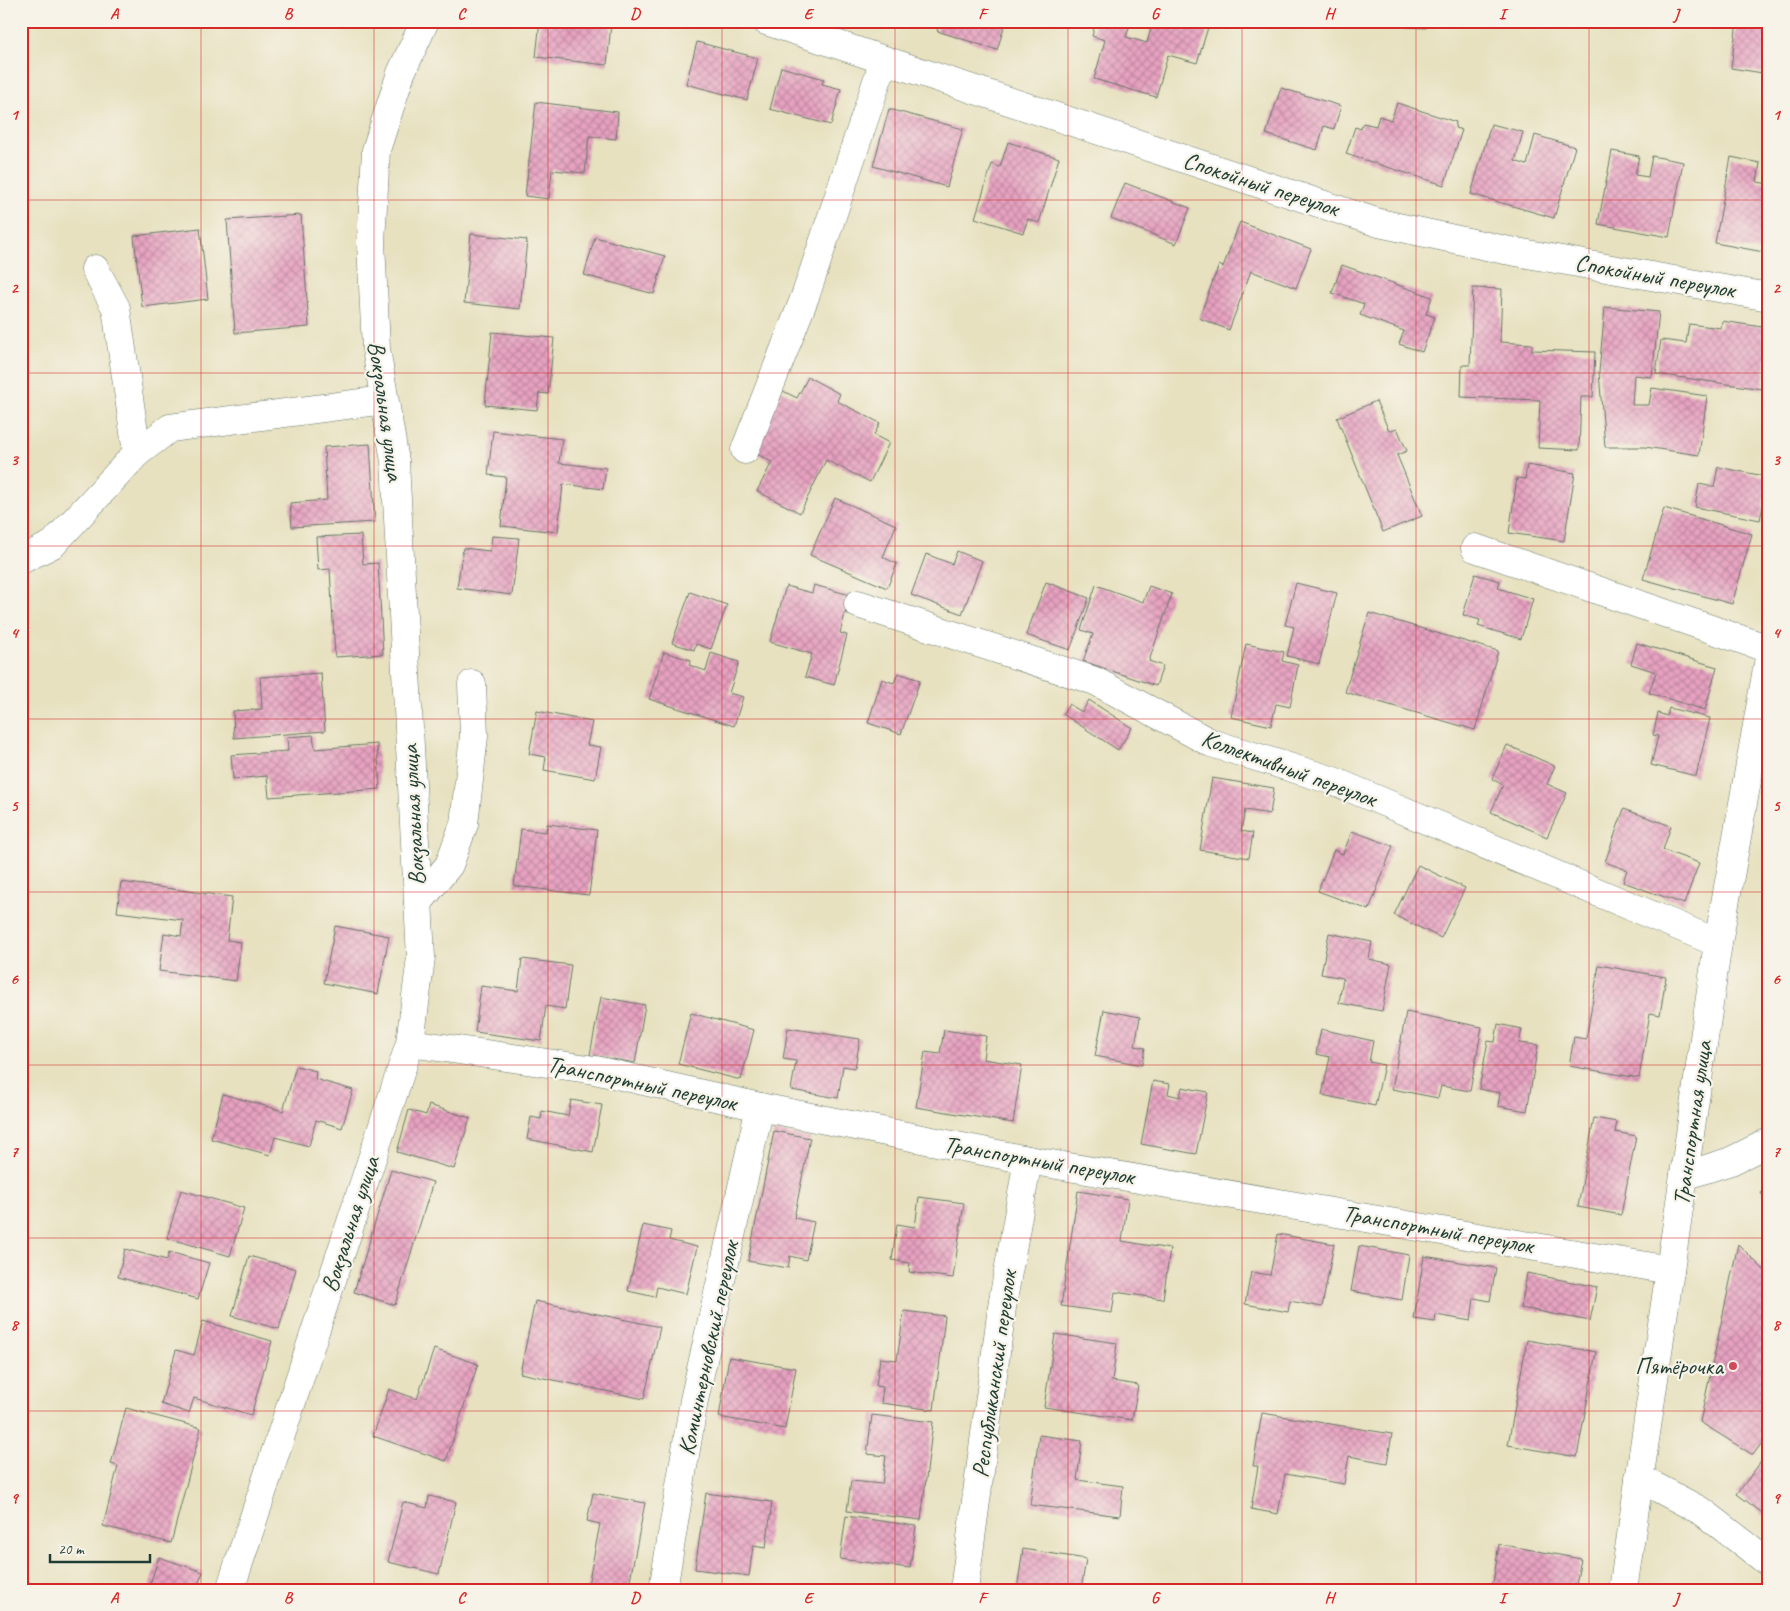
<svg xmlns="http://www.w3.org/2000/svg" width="1790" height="1611" font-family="Caveat,sans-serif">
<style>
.building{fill:url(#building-cross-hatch)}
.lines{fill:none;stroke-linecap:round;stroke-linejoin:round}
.minor-casing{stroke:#657665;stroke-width:29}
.major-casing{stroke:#657665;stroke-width:29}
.minor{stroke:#fff;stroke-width:28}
.major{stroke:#fff;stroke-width:28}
.grid{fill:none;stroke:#d62828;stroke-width:1;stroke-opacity:0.55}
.poi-dot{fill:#d1495b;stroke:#f7f3e8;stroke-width:2}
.labels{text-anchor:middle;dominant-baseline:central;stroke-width:4.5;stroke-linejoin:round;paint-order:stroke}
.street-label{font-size:24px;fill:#1f3d34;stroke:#f7f3e8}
.poi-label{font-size:24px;fill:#1f3d34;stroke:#f7f3e8;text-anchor:end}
.neatline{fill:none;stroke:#d62828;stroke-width:2}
.grid-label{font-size:16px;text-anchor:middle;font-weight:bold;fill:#d62828}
</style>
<defs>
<pattern id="building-cross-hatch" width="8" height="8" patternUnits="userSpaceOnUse" patternTransform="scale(1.25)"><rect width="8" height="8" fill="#e8a2c1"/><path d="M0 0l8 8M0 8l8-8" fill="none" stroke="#bb859e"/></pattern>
</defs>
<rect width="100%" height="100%" fill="#f7f3e8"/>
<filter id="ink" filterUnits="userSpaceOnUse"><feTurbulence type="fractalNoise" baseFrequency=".02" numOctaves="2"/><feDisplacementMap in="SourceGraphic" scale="10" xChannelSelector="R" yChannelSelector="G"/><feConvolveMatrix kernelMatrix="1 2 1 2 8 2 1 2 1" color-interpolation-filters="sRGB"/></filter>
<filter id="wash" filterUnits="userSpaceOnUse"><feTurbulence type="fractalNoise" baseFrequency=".0096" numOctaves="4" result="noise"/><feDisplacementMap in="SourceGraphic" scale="20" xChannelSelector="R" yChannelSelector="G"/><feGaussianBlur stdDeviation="1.12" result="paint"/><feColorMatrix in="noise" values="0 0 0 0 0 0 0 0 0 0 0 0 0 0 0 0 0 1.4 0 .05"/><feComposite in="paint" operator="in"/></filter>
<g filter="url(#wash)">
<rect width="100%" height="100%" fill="#e7e1c0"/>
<g id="blocks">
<!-- building -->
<g class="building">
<path d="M540,21h46l25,3 -4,41 -71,-8z"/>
<path d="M940,21h66l-9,29 -60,-19z"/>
<path d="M1096,21h35l-5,16 21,6 6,-22h57l-13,42 -29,-8 -12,42 -62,-18 11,-39 -13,-4z"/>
<path d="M1395,21h36l-5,7 -19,-1z"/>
<path d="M1737,21h32v53l-38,-6z"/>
<path d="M697,42l61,16 -11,42 -61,-16z"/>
<path d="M781,67l43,12 -2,5 19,5 -10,36 -61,-16z"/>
<path d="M1281,88l60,18 -7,23 -10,-3 -7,24 -51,-16z"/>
<path d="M536,102l82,10 -2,27 -27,-3 -4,37 -33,-3 -3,29 -24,-3z"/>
<path d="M1397,103l59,19 -1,6 7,2 -18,55 -98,-31 9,-27 6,2 2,-6 13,3 3,-10 12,4z"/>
<path d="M889,109l74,20 -16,58 -74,-21z"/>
<path d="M1491,124l32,8 -8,29 12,4 8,-30 40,12 -21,71 -83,-24z"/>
<path d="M1008,142l51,16 -20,65 -11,-4 -5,14 -48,-15 17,-54 8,3z"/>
<path d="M1612,151l27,5 -4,19 13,2 4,-21 31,6 -14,75 -71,-13z"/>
<path d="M1731,157l29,6 -3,19 12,2v69l-54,-10z"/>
<path d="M1125,183l65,25 -14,36 -65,-26z"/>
<path d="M301,215l8,112 -74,6 -8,-113z"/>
<path d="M1240,222l71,27 -15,39 -45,-17 -22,59 -30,-12 20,-53 4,2z"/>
<path d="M200,228l8,71 -66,8 -8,-71z"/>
<path d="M471,234l56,6 -7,69 -56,-6z"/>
<path d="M595,237l70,19 -11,38 -70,-19z"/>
<path d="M1342,265l90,32 -6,17 9,3 -13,35 -23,-8 5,-13 -44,-16 4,-11 -32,-11z"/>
<path d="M1473,288l29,1 -2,53 32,2v6l63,2 -2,45h-12l-2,53 -41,-2 2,-48 -79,-3 1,-32h8z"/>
<path d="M1605,307l54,5 -7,65 -18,-2 -2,30h17l3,-17 55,8 -8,59 -54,-8h-40l-6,-75z"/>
<path d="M1722,321l47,7v16l-7,45 -106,-15 5,-34 25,3 3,-19 32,4z"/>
<path d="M492,332l62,6 -6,56 -9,-1 -2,17 -52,-5z"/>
<path d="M808,377l32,17 -3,7 43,22 -6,12 15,8 -19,39 -44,-22 -26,53 -43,-22 15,-29 -21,-11 30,-61 16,8z"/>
<path d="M1376,401l13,30 8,-3 10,23 -10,4 25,61 -39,16 -46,-114z"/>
<path d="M493,431l69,8 -3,24 47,5 -3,21 -40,-5 -5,48 -57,-6 5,-49 -18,-2z"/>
<path d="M370,444l5,78 -83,5 -2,-24 37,-3 -3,-53z"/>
<path d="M1527,465l48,8 -11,68 -55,-8 8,-55 8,1z"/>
<path d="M1718,467l51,10 -9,43 -65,-13 4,-23 15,3z"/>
<path d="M835,498l61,27 -13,32 14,7 -10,24 -77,-33z"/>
<path d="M1664,508l88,26 -20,70 -89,-25z"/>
<path d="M361,535l2,29 15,-1 5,91 -48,3 -5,-88 -12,1 -2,-33z"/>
<path d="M492,536l27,2 -7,57 -55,-7 6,-40 27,3z"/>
<path d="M957,551l25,10 -20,53 -51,-19 15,-41 26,10z"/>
<path d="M1475,574l25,7 -2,7 35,11 -12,40 -43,-13 2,-6 -17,-5z"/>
<path d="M1046,582l43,16 -19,52 -44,-15z"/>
<path d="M1296,583l41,10 -18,71 -32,-8 7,-29 -9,-2z"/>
<path d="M814,585l36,10 -10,38 7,2 -13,50 -29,-8 7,-23 -42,-12 16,-56 26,7z"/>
<path d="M1096,585l47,17 6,-16 23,8 -23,67 14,5 -7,20 -73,-25 10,-27 -12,-4z"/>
<path d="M690,592l37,13 -16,44 -15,-5 -2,6 -22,-7z"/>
<path d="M1369,613l129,38 -23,79 -130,-38z"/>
<path d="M1637,643l80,24 -12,43 -56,-17 7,-21 -25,-8z"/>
<path d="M1246,644l38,8 -2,9 16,4 -8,42 -14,-3 -5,22 -40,-9z"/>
<path d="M664,652l27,8 -2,5 17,6 5,-18 28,9 -10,31 14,4 -9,29 -85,-27z"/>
<path d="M321,673l4,58 -91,7 -1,-27 29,-2 -2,-32z"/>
<path d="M898,673l22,7 -19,54 -33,-11 14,-44 12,4z"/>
<path d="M1089,700l43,28 -14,22 -55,-36 6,-10 13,8z"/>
<path d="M1669,708l41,10 -14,58 -45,-11 7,-29 -5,-1 5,-22 9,3z"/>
<path d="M537,711l55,11 -5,23 14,2 -6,32 -51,-9 2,-13 -17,-3z"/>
<path d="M313,735l2,14 62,-5 3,45 -111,8 -2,-21 -34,3 -2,-24 57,-4 -1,-14z"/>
<path d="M1507,745l48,21 -8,18 20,9 -20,44 -56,-25 12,-27 -11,-6z"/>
<path d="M1212,778l62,10 -4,26 -25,-4 -4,21 12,2 -4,25 -49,-8z"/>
<path d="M1624,809l47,17 -8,24 36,13 -15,41 -61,-22 4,-12 -22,-8z"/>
<path d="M547,824l50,6 -8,65 -75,-9 7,-57 25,3z"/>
<path d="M1352,831l41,15 -24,64 -51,-19 16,-41 9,4z"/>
<path d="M1418,865l47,23 -24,50 -47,-23z"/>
<path d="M121,882l111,15 -5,43 14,2 -5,39 -77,-10 5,-38 17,3 2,-16 -66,-8z"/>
<path d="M335,926l54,10 -11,58 -54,-11z"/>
<path d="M1329,933l43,9 -3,17 22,5 -9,47 -43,-8 4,-25 -22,-4z"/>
<path d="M522,959l49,6 -6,44 -19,-3 -5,35 -66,-9 6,-46 37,5z"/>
<path d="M1599,965l67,12 -6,38 -10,-2 -11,65 -70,-12 5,-29 12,2z"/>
<path d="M601,997l44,8 -10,58 -45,-8z"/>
<path d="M1104,1010l36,7 -5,29 10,2 -3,17 -47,-9z"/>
<path d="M1406,1012l76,15 -12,64 -29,-5 -3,12 -46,-9z"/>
<path d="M691,1013l63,17 -13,50 -63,-16z"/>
<path d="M1498,1024l24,5 -3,14 19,2 -11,66 -29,-5 2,-13 -21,-4 9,-48 7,1z"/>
<path d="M788,1028l72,11 -5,29 -12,-2 -5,32 -47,-8 5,-29 -13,-2z"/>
<path d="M1321,1029l52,12 -4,21 15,3 -9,41 -53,-11 8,-38 -14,-3z"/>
<path d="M944,1030l42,6 -3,23 39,6 -9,58 -97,-16 9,-55 15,2z"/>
<path d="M296,1066l20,5 -1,8 38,11 -11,38 -26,-8 -7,26 -34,-9 -5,18 -59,-16 12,-45 60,17z"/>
<path d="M1153,1081l17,3 -2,10 12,3 2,-10 26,5 -12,62 -55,-10z"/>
<path d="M571,1100l31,5 -9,47 -66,-13 4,-22 10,2 1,-8 26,5z"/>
<path d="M429,1105l41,13 -16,51 -57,-17 12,-42 17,5z"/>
<path d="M1594,1118l23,4 -2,10 21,4 -15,79 -43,-8z"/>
<path d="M774,1131l36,7 -16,80 20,4 -8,38 -16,-4 -2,12 -40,-7z"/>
<path d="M391,1170l42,12 -38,123 -41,-13z"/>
<path d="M1769,1188v17l-8,-12z"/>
<path d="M181,1190l63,18 -14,48 -63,-18z"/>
<path d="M1078,1191l50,8 -6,42 48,8 -7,50 -48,-7 -3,21 -51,-7z"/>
<path d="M919,1197l45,6 -11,75 -44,-6 1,-9 -18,-3 5,-36 18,3z"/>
<path d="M643,1225l28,6 -2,9 28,7 -11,47 -29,-7 -2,10 -27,-6z"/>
<path d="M1278,1234l56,10 -12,63 -32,-6 -2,11 -43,-8 6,-32 19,3z"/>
<path d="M1738,1244l31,31v158l-16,22 -53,-33z"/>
<path d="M1359,1246l50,9 -7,45 -51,-9z"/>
<path d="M125,1249l42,11 2,-8 40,11 -11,36 -80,-22z"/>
<path d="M249,1256l47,13 -17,60 -47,-13z"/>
<path d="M1424,1256l72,12 -6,33 -16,-3 -3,23 -35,-6 -1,7 -21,-3z"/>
<path d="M1527,1273l70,14 -7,34 -69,-13z"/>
<path d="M535,1301l125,26 -16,72 -124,-26z"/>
<path d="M904,1311l41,5 -11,94 -53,-7 2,-16 -7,-1 4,-28 17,2z"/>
<path d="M203,1321l69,20 -21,74 -57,-17 -5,15 -28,-9 15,-54 18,5z"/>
<path d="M1055,1334l62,9 -5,38 26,4 -6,35 -88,-13z"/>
<path d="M1527,1340l69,12 -19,105 -69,-12z"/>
<path d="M434,1349l44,15 -32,97 -73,-25 16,-47 28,10z"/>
<path d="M729,1357l67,11 -11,61 -66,-12z"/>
<path d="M126,1408l75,20 -30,115 -68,-17 15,-60 -7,-2z"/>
<path d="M1262,1413l130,21 -5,29 -38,-7 -5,28 -59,-10 -7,40 -27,-5 7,-43h-5z"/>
<path d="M872,1415l61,7 -12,98 -74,-9 4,-30 31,3 4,-28 -19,-2z"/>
<path d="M1039,1435l43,6 -5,39 46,6 -3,30 -90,-11z"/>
<path d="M1769,1451v67l-32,-24z"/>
<path d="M593,1493l52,10 -17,87h-41l13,-66 -13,-3z"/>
<path d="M706,1493l66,9 -6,46 -13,-2 -4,30 -54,-7z"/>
<path d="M429,1496l27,6 -17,72 -51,-12 15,-60 24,6z"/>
<path d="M846,1516l70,10 -6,42 -70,-9z"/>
<path d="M1499,1544l82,15 -6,31h-83z"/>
<path d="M1023,1549l63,10 -5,31h-64z"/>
<path d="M159,1557l44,15 -7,18h-48z"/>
</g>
</g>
</g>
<g filter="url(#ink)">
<use href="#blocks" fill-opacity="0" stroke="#657665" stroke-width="1"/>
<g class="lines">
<!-- minor casing -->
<g class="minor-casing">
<g id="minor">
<path d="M766,21l613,202 126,27 264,47"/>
<path d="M95,269l21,39 21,145"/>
<path d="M745,450l61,-156 78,-234"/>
<path d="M1475,548l294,101"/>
<path d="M21,560l32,-16 84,-91 33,-25 214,-28"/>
<path d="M858,604l237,77 116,62 120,37 387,163"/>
<path d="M418,903l31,-38 15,-41 10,-88 -2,-52"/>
<path d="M410,1043l185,27 165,37 268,53 642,110"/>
<path d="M1684,1176l47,-15 38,-19"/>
<path d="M1639,1478l64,34 66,51"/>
<path d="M230,1590l180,-547 11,-86 -26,-496 -19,-112 -5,-107 5,-92 25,-77 24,-52"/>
<path d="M663,1590l31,-190 66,-293"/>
<path d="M964,1590l39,-290 25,-140"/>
</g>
</g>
<!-- major casing -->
<g class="major-casing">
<path id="major" d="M1623,1590l95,-647 51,-285"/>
</g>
<!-- minor -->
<use href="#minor" class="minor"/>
<!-- major -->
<use href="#major" class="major"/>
</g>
</g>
<!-- grid -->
<path class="grid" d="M201,21v1569M374,21v1569M548,21v1569M722,21v1569M895,21v1569M1068,21v1569M1242,21v1569M1416,21v1569M1589,21v1569M21,200h1748M21,373h1748M21,546h1748M21,719h1748M21,892h1748M21,1065h1748M21,1238h1748M21,1411h1748"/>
<!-- markers -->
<circle class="poi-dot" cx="1733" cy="1366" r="5"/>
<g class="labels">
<!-- street labels -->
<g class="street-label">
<text transform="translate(1261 184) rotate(18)">Спокойный переулок</text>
<text transform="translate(1655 276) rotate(10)">Спокойный переулок</text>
<text transform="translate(386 411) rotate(82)">Вокзальная улица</text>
<text transform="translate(1289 768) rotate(20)">Коллективный переулок</text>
<text transform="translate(413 815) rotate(-93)">Вокзальная улица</text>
<text transform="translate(642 1083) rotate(12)">Транспортный переулок</text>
<text transform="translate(1692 1123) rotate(-82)">Транспортная улица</text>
<text transform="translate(1039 1160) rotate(10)">Транспортный переулок</text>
<text transform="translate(350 1224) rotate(-72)">Вокзальная улица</text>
<text transform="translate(1438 1229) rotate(10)">Транспортный переулок</text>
<text transform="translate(708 1348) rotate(-78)">Коминтерновский переулок</text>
<text transform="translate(994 1374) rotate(-82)">Республиканский переулок</text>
</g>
<!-- poi labels -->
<g class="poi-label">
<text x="1723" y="1366">Пятёрочка</text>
</g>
</g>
<!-- margin -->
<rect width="1790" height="1611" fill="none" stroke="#f7f3e8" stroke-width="55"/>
<!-- scale -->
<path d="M50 1554v8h100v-8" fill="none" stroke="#1f3d34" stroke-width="2.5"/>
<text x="58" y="1554" font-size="15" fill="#1f3d34" stroke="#f7f3e8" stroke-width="4" paint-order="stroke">20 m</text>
<rect x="28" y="28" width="1734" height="1556" class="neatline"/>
<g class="grid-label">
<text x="114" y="19">A</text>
<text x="288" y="19">B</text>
<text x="461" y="19">C</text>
<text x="635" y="19">D</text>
<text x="808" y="19">E</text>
<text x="982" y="19">F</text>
<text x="1155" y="19">G</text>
<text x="1329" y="19">H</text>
<text x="1502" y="19">I</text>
<text x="1676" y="19">J</text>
<text x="14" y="120">1</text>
<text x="1776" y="120">1</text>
<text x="14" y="293">2</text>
<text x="1776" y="293">2</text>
<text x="14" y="465">3</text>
<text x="1776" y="465">3</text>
<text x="14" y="638">4</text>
<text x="1776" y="638">4</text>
<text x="14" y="811">5</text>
<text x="1776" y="811">5</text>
<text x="14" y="984">6</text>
<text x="1776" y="984">6</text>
<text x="14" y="1157">7</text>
<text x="1776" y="1157">7</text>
<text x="14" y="1330">8</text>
<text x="1776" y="1330">8</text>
<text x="14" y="1503">9</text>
<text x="1776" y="1503">9</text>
<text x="114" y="1603">A</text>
<text x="288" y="1603">B</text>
<text x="461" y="1603">C</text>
<text x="635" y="1603">D</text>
<text x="808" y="1603">E</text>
<text x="982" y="1603">F</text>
<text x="1155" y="1603">G</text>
<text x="1329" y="1603">H</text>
<text x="1502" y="1603">I</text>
<text x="1676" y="1603">J</text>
</g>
</svg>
